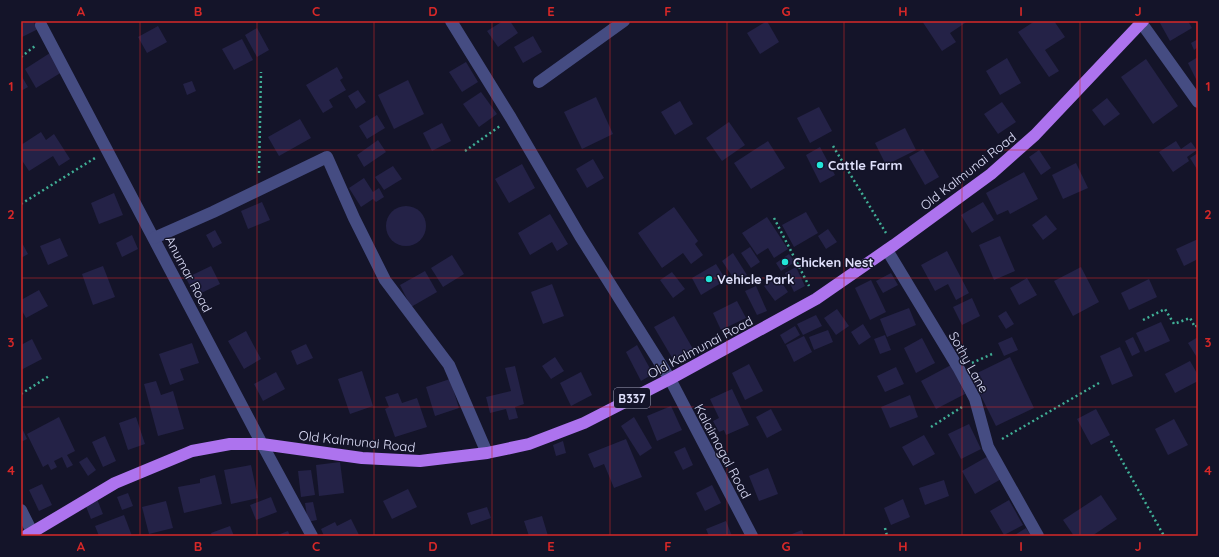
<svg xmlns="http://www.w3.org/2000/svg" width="1219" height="557" font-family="Quicksand,sans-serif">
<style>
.building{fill:#242247}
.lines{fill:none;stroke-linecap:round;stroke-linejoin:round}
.path{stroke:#40af96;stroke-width:2.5;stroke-dasharray:2 3;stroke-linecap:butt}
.minor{stroke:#454c82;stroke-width:12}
.major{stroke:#ad73ee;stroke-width:12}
.grid{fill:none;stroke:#d62828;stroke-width:1;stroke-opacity:0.55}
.poi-dot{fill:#22e5d9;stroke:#141429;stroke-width:1.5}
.labels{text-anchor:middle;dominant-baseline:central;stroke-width:3;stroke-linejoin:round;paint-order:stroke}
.shield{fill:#141429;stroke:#a2a3bc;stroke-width:1}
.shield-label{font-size:12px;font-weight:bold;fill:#dfe0fb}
.poi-label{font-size:13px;font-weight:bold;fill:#dfe0fb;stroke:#141429;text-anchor:start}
.street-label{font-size:13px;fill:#dfe0fb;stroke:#141429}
.neatline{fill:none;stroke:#d62828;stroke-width:1.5}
.grid-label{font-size:13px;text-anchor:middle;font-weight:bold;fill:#d62828}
</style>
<rect width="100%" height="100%" fill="#141429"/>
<!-- building -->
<g class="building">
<path d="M27,21h6l5,8 -16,8 -1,-4v-9z"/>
<path d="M503,21h7l8,12 -20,14 -11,-16z"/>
<path d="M767,21l12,21 -19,12 -13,-21z"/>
<path d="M922,21h46l-18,12 6,9 -14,9z"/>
<path d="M1035,21h19l11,16 -20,13 14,21 -10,6 -31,-45z"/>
<path d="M1164,21h24l4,7 -22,13 -10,-18z"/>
<path d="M158,26l9,16 -20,11 -9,-16z"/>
<path d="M257,28l12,22 -12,7 -12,-22z"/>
<path d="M533,36l9,16 -19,11 -9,-16z"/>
<path d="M242,39l11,21 -19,10 -12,-21z"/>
<path d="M1198,39v8l-4,3 -3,-7z"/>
<path d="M50,53l12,19 -26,16 -11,-19z"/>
<path d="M1198,57v26l-10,-20z"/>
<path d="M1007,58l14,25 -21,12 -14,-24z"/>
<path d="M1146,59l32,47 -25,18 -32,-47z"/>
<path d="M466,62l12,20 -16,10 -13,-20z"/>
<path d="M337,67l6,11 -3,2 6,10 -17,10 4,7 -10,6 -17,-28z"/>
<path d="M21,75l7,12 -7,4z"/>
<path d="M408,80l16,34 -30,15 -16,-34z"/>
<path d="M192,81l4,10 -9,4 -4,-11z"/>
<path d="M358,90l8,12 -10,7 -8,-13z"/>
<path d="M481,92l16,22 -18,13 -16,-23z"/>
<path d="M596,97l17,37 -31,15 -18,-37z"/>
<path d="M1107,98l13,16 -16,12 -12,-16z"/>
<path d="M680,101l13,23 -18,11 -14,-23z"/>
<path d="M1002,102l14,20 -18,12 -14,-20z"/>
<path d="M819,107l13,24 -22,12 -13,-25z"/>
<path d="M377,115l8,13 -18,11 -8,-13z"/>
<path d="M300,119l11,19 -32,18 -11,-19z"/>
<path d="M729,122l16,23 -23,16 -16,-23z"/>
<path d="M442,123l9,18 -19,10 -9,-18z"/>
<path d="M905,128l11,22 -30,15 -11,-22z"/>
<path d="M41,132l5,8 8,-6 16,25 -11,7 -6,-10 -24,15 -8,-12v-14z"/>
<path d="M378,140l8,12 -22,15 -7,-12z"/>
<path d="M768,141l17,27 -34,21 -17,-26z"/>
<path d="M1176,141l5,8 10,-7 6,8 -10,7 2,4 -16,11 -14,-20z"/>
<path d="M820,147l15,28 -15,8 -14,-28z"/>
<path d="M923,149l16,28 -14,8 -16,-28z"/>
<path d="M1039,150l12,18 -10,7 -12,-18z"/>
<path d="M1198,153v18l-8,-13z"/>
<path d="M593,159l11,19 -17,10 -11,-19z"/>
<path d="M1076,163l12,25 -25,11 -11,-24z"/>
<path d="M522,164l13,24 -26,15 -14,-24z"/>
<path d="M393,166l9,13 -18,11 -9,-13z"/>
<path d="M1024,172l14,27 -28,15 -2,-4 -11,5 -11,-22z"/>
<path d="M364,178l9,14 6,-4 5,9 -8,5 -3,-3 -12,8 -12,-19z"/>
<path d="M114,193l9,22 -24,9 -8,-21z"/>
<path d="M262,202l8,18 -22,9 -7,-18z"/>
<path d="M983,202l11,18 -22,13 -11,-18z"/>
<circle cx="406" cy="226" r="20"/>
<path d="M674,207l24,34 -3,3 8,11 -12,9 -8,-11 -21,15 -24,-35z"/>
<path d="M806,212l12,21 -24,14 -12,-22z"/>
<path d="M550,214l18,30 -11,7 -5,-9 -22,13 -12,-22z"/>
<path d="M1046,215l11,14 -14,11 -11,-15z"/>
<path d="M767,217l21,32 -14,9 -6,-10 -11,7 -15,-22z"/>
<path d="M828,229l9,13 -11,7 -8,-13z"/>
<path d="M215,230l7,13 -9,5 -7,-13z"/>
<path d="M132,235l6,14 -16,8 -6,-14z"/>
<path d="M1000,236l15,35 -21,9 -15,-35z"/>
<path d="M60,238l8,18 -20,9 -8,-19z"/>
<path d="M1198,239v20l-14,7 -8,-17z"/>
<path d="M21,241l7,13 -7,4z"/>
<path d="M750,247l10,15 -9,6 -10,-15z"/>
<path d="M947,251l22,42 -13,7 -8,-16 -13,7 -14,-26z"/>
<path d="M733,253l14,22 -11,7 -14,-21z"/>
<path d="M789,254l6,8 -14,9 -5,-8z"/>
<path d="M452,255l12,19 -21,13 -12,-19z"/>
<path d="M716,264l10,16 -25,15 -9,-17z"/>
<path d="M103,266l12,31 -22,8 -11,-31z"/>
<path d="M211,266l9,18 -25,12 -9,-18z"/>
<path d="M796,267l9,19 -11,6 -9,-19z"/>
<path d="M1081,267l18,35 -26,14 -19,-35z"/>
<path d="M425,271l12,21 -26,15 -11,-22z"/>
<path d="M672,272l13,17 -12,9 -13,-18z"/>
<path d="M891,273l7,12 -15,8 -7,-12z"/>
<path d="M778,277l10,15 -13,9 -11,-15z"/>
<path d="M1027,278l10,17 -18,10 -9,-17z"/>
<path d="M1149,279l8,18 -28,13 -8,-17z"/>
<path d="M871,280l15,32 -16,8 -15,-32z"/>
<path d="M552,284l12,32 -21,8 -12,-32z"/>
<path d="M756,286l11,25 -10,4 -12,-24z"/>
<path d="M39,290l9,16 -22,12 -5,-9v-9z"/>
<path d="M972,298l8,18 -18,9 -9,-18z"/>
<path d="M737,301l9,17 -25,12 -8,-17z"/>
<path d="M909,308l7,17 -29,12 -7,-18z"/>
<path d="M837,309l12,17 -13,9 -12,-17z"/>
<path d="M1006,311l8,13 -8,5 -8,-13z"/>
<path d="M816,315l6,11 -19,9 -6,-11z"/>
<path d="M674,316l19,33 -19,12 -20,-34z"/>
<path d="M1161,322l9,19 -25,11 -9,-19z"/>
<path d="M863,324l8,13 -12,8 -8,-13z"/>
<path d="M795,326l5,9 -15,9 -5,-9z"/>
<path d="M828,330l5,12 -19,8 -5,-13z"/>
<path d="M246,331l15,28 -17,10 -16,-28z"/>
<path d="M885,335l6,15 -11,4 -6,-15z"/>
<path d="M804,336l8,16 -18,10 -8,-17z"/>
<path d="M1012,337l6,13 -14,6 -6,-13z"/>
<path d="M1133,337l7,15 -8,4 -7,-15z"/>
<path d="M1198,337v22l-10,-16z"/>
<path d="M922,338l13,25 -19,10 -12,-25z"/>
<path d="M32,339l10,20 -21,11v-25z"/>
<path d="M192,343l7,20 -19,6 4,11 -14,5 -11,-31z"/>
<path d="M306,344l7,14 -16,7 -6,-14z"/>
<path d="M637,345l16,29 -12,7 -15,-29z"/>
<path d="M1120,347l13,29 -21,9 -12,-29z"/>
<path d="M555,357l9,14 -13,8 -9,-13z"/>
<path d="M1010,357l24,51 -38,18 -25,-50z"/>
<path d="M1190,361l8,14v6l-23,12 -10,-19z"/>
<path d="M749,364l14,27 -18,9 -13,-27z"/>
<path d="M951,365l14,29 -29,15 -15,-28z"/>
<path d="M515,366l9,38 -9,3 3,11 -9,2 -3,-11 -16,4 -4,-16 25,-6 -6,-23z"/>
<path d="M896,367l8,17 -19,8 -8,-16z"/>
<path d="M362,371l11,35 -23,8 -12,-35z"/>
<path d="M276,372l9,17 -22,12 -9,-17z"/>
<path d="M581,372l11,23 -21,11 -11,-23z"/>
<path d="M450,379l9,29 -24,8 -9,-29z"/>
<path d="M156,381l5,14 12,-4 11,38 -26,7 -14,-52z"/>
<path d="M732,389l17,36 -23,10 -2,-5 -5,2 -6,-11 6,-3 -9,-19z"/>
<path d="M398,393l4,10 15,-5 10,29 -32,10 -10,-28 4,-2 -4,-10z"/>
<path d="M910,395l8,22 -28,11 -9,-21z"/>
<path d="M671,406l11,24 -25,11 -10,-25z"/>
<path d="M771,409l11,21 -15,8 -11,-21z"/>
<path d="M1096,409l14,26 -19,10 -14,-26z"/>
<path d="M59,417l16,34 -8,4 6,10 -6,3 -5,-11 -8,4 3,6 -6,3 -3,-6 -5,3 -16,-33z"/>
<path d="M136,417l9,27 -17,6 -9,-27z"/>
<path d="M634,417l18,31 -12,8 -19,-30z"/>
<path d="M1174,419l14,26 -20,10 -13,-26z"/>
<path d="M969,424l12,25 -20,10 -13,-25z"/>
<path d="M21,426l6,13 -6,3z"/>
<path d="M924,435l11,19 -22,12 -11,-19z"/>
<path d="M105,436l11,25 -13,6 -11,-25z"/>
<path d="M626,439l16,38 -28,11 -10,-24 -10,4 -6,-14z"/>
<path d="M563,441l3,12 -10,3 -3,-11z"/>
<path d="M685,447l8,18 -10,5 -9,-18z"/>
<path d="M990,455l13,23 -28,16 -13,-23z"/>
<path d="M87,457l9,13 -8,6 -9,-14z"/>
<path d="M340,462l4,31 -25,3 -3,-31z"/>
<path d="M251,465l7,33 -27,6 -7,-34z"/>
<path d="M768,468l10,26 -19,7 -10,-25z"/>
<path d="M311,470l4,25 -14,2 -3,-26z"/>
<path d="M215,475l7,29 -38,9 -6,-26 22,-4v-4z"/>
<path d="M944,480l5,16 -24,9 -6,-17z"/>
<path d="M42,484l10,21 -13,6 -10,-21z"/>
<path d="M712,485l9,18 -16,8 -9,-18z"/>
<path d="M408,489l9,18 -25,12 -9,-18z"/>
<path d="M128,493l5,13 -11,4 -5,-13z"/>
<path d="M1101,495l16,24 -25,17h-18l-11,-16z"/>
<path d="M271,497l6,15 -21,8 -6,-15z"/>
<path d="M97,499l6,15 -12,5 -6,-15z"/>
<path d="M903,499l7,18 -19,8 -7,-17z"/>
<path d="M1009,500l14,25 -19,10 -14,-24z"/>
<path d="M166,501l7,27 -24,6 -7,-27z"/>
<path d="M313,502l4,18 -9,2 -3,-19z"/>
<path d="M487,507l4,11 -20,7 -4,-12z"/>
<path d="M124,515l8,21h-33l-4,-10z"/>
<path d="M542,516l6,20h-19l-5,-15z"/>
<path d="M351,519l8,16 -35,1 -3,-7 14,-7 2,4z"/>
<path d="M726,521l6,15h-23l-3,-7z"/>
<path d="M230,526l4,10h-22l-1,-3z"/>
<path d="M1026,528l5,8h-18z"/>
<path d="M802,530l2,6h-17z"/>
<path d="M288,531l2,5h-15z"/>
</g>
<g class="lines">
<!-- path -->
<g class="path">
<path d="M21,57l14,-11"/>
<path d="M833,146l53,87"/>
<path d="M465,151l35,-25"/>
<path d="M259,173l2,-101"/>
<path d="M21,204l74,-46"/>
<path d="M774,218l35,68"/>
<path d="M1143,320l22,-11 9,15 16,-6 5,9 3,-2"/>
<path d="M972,363l20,-9"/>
<path d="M21,394l28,-18"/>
<path d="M931,427l31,-20"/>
<path d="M1002,439l97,-56"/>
<path d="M1111,441l53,95"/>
<path d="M885,528l2,8"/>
</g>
<!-- minor -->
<g class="minor">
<path d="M451,21l60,97 69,118 90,143 82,157"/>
<path d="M1140,21l58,81"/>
<path d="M41,25l221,419 50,92"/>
<path d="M539,82l85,-61"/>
<path d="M154,238l59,-26 114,-55 27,61 31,62 64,85 38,88"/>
<path d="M887,250l72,119 16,30 13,48 50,89"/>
<path d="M21,510l13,26"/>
</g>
<!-- major -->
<path class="major" d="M26,536l89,-53 77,-32 38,-7h32l100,14 58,3 67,-8 42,-9 55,-21 86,-44 146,-80 78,-54 97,-71 44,-39 106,-112 2,-2"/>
</g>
<!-- grid -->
<path class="grid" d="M140,21v515M257,21v515M374,21v515M492,21v515M610,21v515M727,21v515M844,21v515M962,21v515M1080,21v515M21,150h1177M21,278h1177M21,407h1177"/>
<!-- markers -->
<g class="poi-dot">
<circle cx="820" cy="165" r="4"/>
<circle cx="785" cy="262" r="4"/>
<circle cx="709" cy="279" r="4"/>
</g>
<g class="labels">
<!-- shield labels -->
<rect class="shield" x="614" y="388" width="36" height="20" rx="3"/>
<g class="shield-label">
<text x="632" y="398">B337</text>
</g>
<!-- poi labels -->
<g class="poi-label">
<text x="828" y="165">Cattle Farm</text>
<text x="793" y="262">Chicken Nest</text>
<text x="717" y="279">Vehicle Park</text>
</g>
<!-- street labels -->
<g class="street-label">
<text transform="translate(968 171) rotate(-38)">Old Kalmunai Road</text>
<text transform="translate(189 274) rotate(62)">Anumar Road</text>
<text transform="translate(700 347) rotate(-28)">Old Kalmunai Road</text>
<text transform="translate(969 362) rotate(61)">Sothy Lane</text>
<text transform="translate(357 441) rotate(6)">Old Kalmunai Road</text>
<text transform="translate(723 451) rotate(62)">Kalaimagal Road</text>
</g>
</g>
<!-- border -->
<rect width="1219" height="557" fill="none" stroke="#141429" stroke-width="44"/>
<rect x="22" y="22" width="1175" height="513" class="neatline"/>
<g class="grid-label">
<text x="81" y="16">A</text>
<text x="198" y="16">B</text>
<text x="316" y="16">C</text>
<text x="433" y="16">D</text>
<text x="551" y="16">E</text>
<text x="668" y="16">F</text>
<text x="786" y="16">G</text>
<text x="903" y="16">H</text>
<text x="1021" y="16">I</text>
<text x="1138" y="16">J</text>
<text x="11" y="91">1</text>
<text x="1208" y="91">1</text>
<text x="11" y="219">2</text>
<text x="1208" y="219">2</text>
<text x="11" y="347">3</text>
<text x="1208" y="347">3</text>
<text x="11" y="475">4</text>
<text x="1208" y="475">4</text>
<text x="81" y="551">A</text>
<text x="198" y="551">B</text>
<text x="316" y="551">C</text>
<text x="433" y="551">D</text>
<text x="551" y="551">E</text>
<text x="668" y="551">F</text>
<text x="786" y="551">G</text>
<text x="903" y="551">H</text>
<text x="1021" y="551">I</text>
<text x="1138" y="551">J</text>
</g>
</svg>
